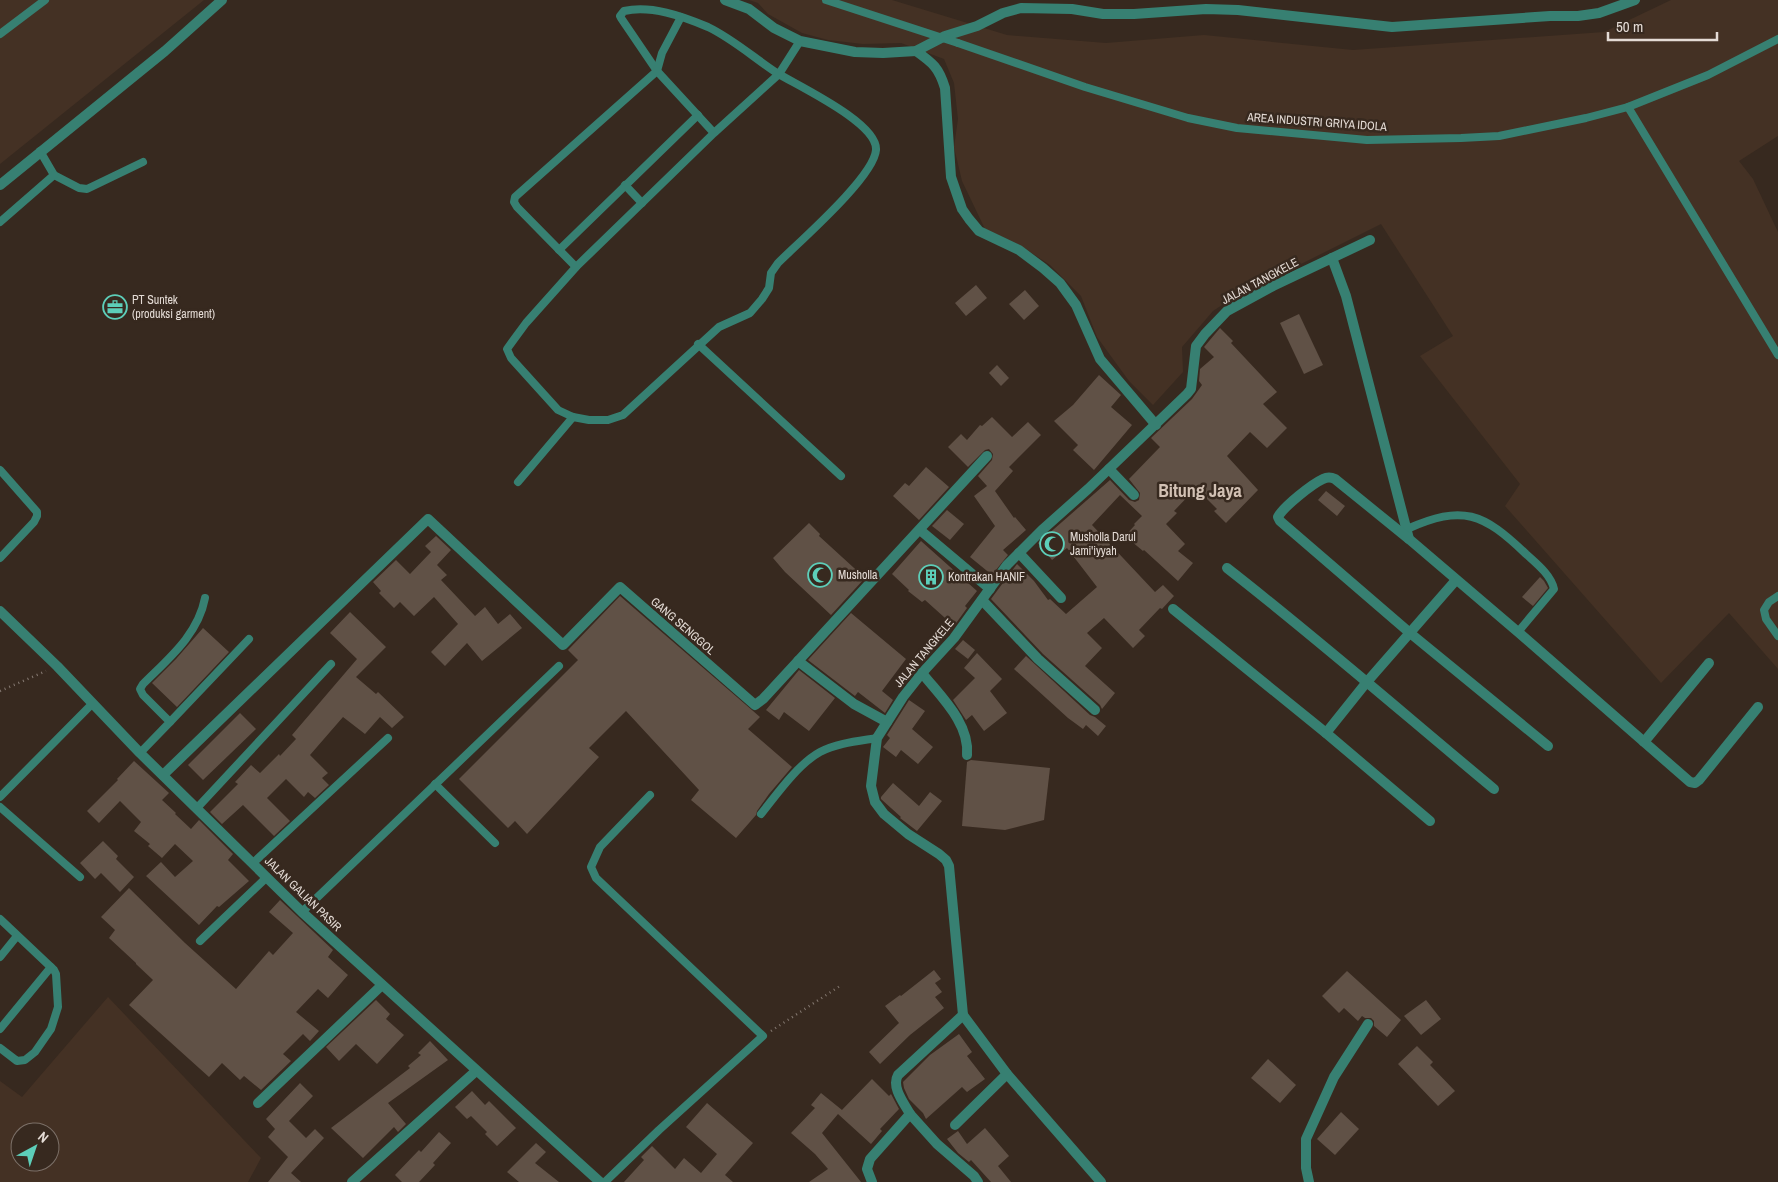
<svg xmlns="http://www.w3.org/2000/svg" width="1778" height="1182" font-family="'Archivo Narrow',sans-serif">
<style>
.built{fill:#443124;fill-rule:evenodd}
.building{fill:#605146}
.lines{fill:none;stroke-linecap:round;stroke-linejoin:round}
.path{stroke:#857971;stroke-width:2.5;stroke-dasharray:1 4;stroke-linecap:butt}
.service{stroke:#378072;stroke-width:8}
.minor{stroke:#378072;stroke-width:10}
.tertiary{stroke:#378072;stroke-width:10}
.service-bridge{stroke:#378072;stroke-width:8}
.labels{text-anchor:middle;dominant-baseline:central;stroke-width:5;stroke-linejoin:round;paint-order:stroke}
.street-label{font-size:12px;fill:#e4dbd5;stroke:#37291f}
.poi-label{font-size:12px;fill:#e4dbd5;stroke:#37291f;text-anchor:start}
.district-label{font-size:18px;font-weight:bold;fill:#d2c1b4;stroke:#37291f}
</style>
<rect width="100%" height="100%" fill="#37291f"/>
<!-- built -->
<g class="built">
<path d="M0,0h204l-204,164z"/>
<path d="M749,0h143l115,35 99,8 98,-8 149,15 251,-18 67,-32h107v136l-39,25 14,18 25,53v437l-49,-56 -68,70 -156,-177 15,-22 -100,-128 33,-20 -72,-112 -150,75 -18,12 -31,36 1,25 -30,33 -24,-24 -32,-44 -16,-41 -31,-31 -32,-21 -33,-15 -23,-48 -8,-34 4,-28 -4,-36 -10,-24 -43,-16 -38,1 -35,-4 -26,-7 -34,-19 -10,-11z"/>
<path d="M108,997l153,161 -13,24h-248v-101l22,16zM20,1132h30v30h-30z"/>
</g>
<!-- building -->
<g class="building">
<path d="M976,285l11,13 -21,18 -11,-13z"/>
<path d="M1025,290l14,16 -15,14 -15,-16z"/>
<path d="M1299,314l24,51 -19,9 -24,-51z"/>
<path d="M1220,328l13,13 -2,2 46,49 -14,12 24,24 -20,20 -17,-16 -23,24 31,34 -32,33 -12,-12 3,-2 -21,-21 -22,23 3,2 -11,11 19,20 -7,7 15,12 -15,18 -34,-31 -1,1 -18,-15 10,-11 -1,-1 8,-8 -22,-21 -28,30 63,67 8,-7 11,11 -12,13 -2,-1 -21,22 6,6 -12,12 -29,-30 -17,15 15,15 -17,18 30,27 -13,16 -2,-4 -57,-51 -52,-55 26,-35 17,17 14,19 2,-1 16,15 31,-27 -30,-39 -15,12 -14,-17 72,-63 19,20 6,2 4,-2 1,-7 -11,-14 31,-32 -9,-9 41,-39 10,-14 -3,-4 1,-12 14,-12 -10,-10z"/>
<path d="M997,365l12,13 -8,8 -12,-13z"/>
<path d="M1099,375l22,20 -10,12 21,18 -38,45 -21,-20 5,-5 -24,-24 19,-16z"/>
<path d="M992,417l20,20 16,-15 13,13 -32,32 4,4 -18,20 19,27 1,-1 11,13 -23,20 5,5 -16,20 -22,-18 25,-31 -21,-30 13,-10 -9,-10 14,-16 1,-6 -4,-5 -4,1 -17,17 -20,-20 13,-13 6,6 13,-15 2,1z"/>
<path d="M926,467l23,20 -30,33 -26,-24 12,-13 4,3z"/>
<path d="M1326,491l19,15 -8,10 -19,-16z"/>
<path d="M947,510l17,14 -14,16 -18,-14z"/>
<path d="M809,523l11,11 -1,2 46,42 -34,37 -46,-43 -12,-14z"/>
<path d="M436,536l15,14 -14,15 10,10 -6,5 34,36 10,-9 13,17 12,-10 12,14 -40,33 -15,-18 -22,23 -14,-14 27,-28 -24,-27 -20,19 -14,-14 -6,6 -15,-15 2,-2 -8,-9 23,-22 14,14 21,-22 -6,-6z"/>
<path d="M921,541l56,50 -12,15 2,2 -13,18 -29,-26 -3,2 -14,-11 1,-1 -17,-16z"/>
<path d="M1540,577l4,4 4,7 -15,18 -11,-9z"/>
<path d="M620,596l140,121 -12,12 44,38 -23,27 -12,17 -1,4 -20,23 -45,-38 8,-10 -73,-79 -37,37 10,9 -72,77 -12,-13 -7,7 -49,-49 119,-119 -10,-10z"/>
<path d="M350,612l36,35 -30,30 20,17 2,-2 26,25 -12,11 -12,-11 -15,17 -22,-17 -33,38 18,18 -6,5 7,7 -14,13 -7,-6 -4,5 -18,-18 -19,19 23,23 -16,15 -31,-31 -21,19 -12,-12 28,-28 -3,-2 16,-17 9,8 19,-19 1,2 16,-17 -4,-4 65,-76 -27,-26z"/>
<path d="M851,613l55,46 -24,32 11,9 -8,13 -27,-21 -3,4 -47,-36z"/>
<path d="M203,628l26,24 -52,55 -25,-24 24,-24z"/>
<path d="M963,640l12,10 -7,9 -13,-10z"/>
<path d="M977,653l25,26 -12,12 17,22 -23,18 -12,-16 -6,5 -13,-20 22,-22 -11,-10z"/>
<path d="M1026,656l64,59 5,2 11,9 -8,10 -12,-11 -3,4 -15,-11 -54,-49z"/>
<path d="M799,670l36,28 -26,33 -25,-19 -5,8 -13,-10z"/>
<path d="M909,700l16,11 -13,18 21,18 -15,17 -17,-14 -5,7 -13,-10 7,-9 -3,-3z"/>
<path d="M240,713l16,16 -53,51 -15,-15z"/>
<path d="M971,760l79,8 -6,52 -39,10 -43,-4 5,-64z"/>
<path d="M134,761l35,32 -7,7 14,13 -1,1 16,15 8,-9 34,34 -5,6 21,21 -30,26 -2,-1 -18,19 -53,-49 15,-14 14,15 18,-16 -18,-17 -13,14 -14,-12 2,-2 -16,-13 7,-9 -21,-21 -21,22 -12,-12 31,-31 -1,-1z"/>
<path d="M893,783l26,23 11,-14 12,9 -25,30 -17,-13 1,-1 -20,-18v-2z"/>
<path d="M103,841l15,15 -2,3 18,18 -14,15 -19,-19 -6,6 -15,-16z"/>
<path d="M129,888l56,55 51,46 33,-38 4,4 20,-22 -24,-21 11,-12 53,50 -5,7 20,18 -20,23 -10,-9 -22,23 23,19 -9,10 -7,-7 -20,20 8,7 -30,29 -17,-14 -4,4 -18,-17 -13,14 -80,-72 24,-25 -17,-16v-1l-27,-25 6,-8 -14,-13z"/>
<path d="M934,970l7,9 -6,4 7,9 -7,5 9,11 -34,27 -30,29 -11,-12 30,-29 -14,-17 15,-11 1,1z"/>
<path d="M1347,971l54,49 -14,17 -13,-11v-5l-3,-3h-6l-3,-2 -4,5 -14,-13 -5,5 -17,-17z"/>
<path d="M376,1000l14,14 -4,5 18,16 -27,29 -21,-20 -17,17 -13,-14z"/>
<path d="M1426,1000l15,19 -20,16 -17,-19z"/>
<path d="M959,1034l13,18 -5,4 18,23 -18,13 -5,-5 -36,32 -3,-6 -14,-14 -5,-11 -1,-6 27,-27z"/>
<path d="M430,1041l18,19 -60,43 18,21 -8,8 -4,-5 -31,31 -32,-30 79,-60 -2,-2 13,-11 -3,-2z"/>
<path d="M1417,1046l16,16 -3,3 25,26 -17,15 -40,-42z"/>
<path d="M1268,1059l28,26 -16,18 -29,-25z"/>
<path d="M872,1079l17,17 2,-2 8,15 -19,20 2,2 -11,13 -33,-30 -16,19 39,49h-52l19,-13 -13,-15 -24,-21 24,-25 -4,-3 10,-12 21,17 -3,3z"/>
<path d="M300,1083l13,13 -24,25 17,17 9,-9 9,9 -33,35 10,9h-33l20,-25 -20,-20 7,-8 -9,-10z"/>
<path d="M472,1091l13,14 4,-4 27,27 -19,18 -12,-12 2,-2 -16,-16 -4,3 -12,-12z"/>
<path d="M707,1103l46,40 -28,32 8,7h-109l20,-22 -3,-3 11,-11 23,23 9,-11 17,15 16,-19 -31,-27z"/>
<path d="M1341,1112l18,17 -24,26 -18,-16z"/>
<path d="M985,1128l24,28 -11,10 13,16h-20l-20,-22 -2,2 -11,-9 -11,-14 11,-8 9,13z"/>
<path d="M439,1132l12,11 -18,20 2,2 -16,17h-17l-7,-7 24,-25 2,2z"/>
<path d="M536,1143l10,9 -11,11 24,19h-40l-12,-10z"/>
</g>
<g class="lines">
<!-- path -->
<g class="path">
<path d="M0,691l46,-20"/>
<path d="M771,1031l69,-45"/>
</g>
<!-- service -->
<g class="service">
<path d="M0,34l45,-34"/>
<path d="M958,43l127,44 103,31 49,10 130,12 94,-2 38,-2 87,-18 42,-11 80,-32 70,-36"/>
<path d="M1628,107l150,248"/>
<path d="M714,133l-57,-62 -36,-53 -1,-2 4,-5c27,-6 58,5 84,16 25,12 46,31 69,46 21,13 101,50 99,77 -2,27 -77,92 -98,113l-7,10 -2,15 -7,11 -12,14 -31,14 -96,88 -15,5h-19l-16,-3 -15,-7 -47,-52 -4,-9 19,-26 50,-56 138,-134 65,-59 21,-33"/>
<path d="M40,151l14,24 25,13 8,1 56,-27"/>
<path d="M625,185l17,18"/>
<path d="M0,222l54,-47"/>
<path d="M559,250l139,-135"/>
<path d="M576,267l-59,-60 -3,-5 1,-5 142,-126 5,-18 19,-36"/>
<path d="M698,344l143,132"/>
<path d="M0,470l37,42v4l-3,6 -34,36"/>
<path d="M518,482l55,-65"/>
<path d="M1407,529c56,-25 76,-16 119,25 11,10 25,21 28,35l-36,43"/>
<path d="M1778,596l-9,6 -5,8 2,9 12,17"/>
<path d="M170,722l79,-83"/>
<path d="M140,753l30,-31 -27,-27 -3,-6 3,-5c25,-25 55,-49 62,-86"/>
<path d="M435,784l60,59"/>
<path d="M0,797l92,-93"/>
<path d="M0,807l80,70"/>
<path d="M197,808l134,-144"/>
<path d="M761,814c16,-20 37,-50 59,-62 17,-9 39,-11 57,-14"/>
<path d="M253,863l135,-125"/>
<path d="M302,912l257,-246"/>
<path d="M0,919l54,51 2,4 2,33 -7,22 -16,23 -10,8 -8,1 -17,-13"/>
<path d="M200,941l67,-64"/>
<path d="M0,957l17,-21"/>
<path d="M0,1029l51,-62"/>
<path d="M605,1182l54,-52 104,-94 -167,-158 -5,-11 9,-20 50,-52"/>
</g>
<!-- minor -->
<g class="minor">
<path d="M916,51c17,12 23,17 29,37l6,89 11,32 7,10 10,12 40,19 24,18 17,15 16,22 24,54 56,66"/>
<path d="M1332,258l14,38 63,243 109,93 172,150 5,1 4,-3 59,-73"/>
<path d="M1109,469l25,26"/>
<path d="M920,530l70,59"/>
<path d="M1409,539l-74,-60c-4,-2 -8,-2 -12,0 -11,5 -40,28 -45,38l2,4 130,112 138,113"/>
<path d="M1019,553l42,45"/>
<path d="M1227,568c91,71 178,147 267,221"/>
<path d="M982,600l56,59 57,51"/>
<path d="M1173,609l153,124 104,88"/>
<path d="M798,661l56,43 33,18"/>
<path d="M922,673c18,23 48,50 45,82"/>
<path d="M1326,733l40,-50 90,-103"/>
<path d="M1644,742l65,-79"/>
<path d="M163,775l265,-256 135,126 57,-58 135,118 8,-6 224,-243"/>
<path d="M963,1015l44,59 94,108"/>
<path d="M258,1103l124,-118"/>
<path d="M910,1114l27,30 37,32 4,6"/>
<path d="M955,1125l52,-51"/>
<path d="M352,1182l124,-111"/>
<path d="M872,1182l-5,-13 3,-10 40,-45c-6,-11 -19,-27 -12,-39l65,-60 -14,-149 -3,-6 -7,-6 -31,-20 -24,-20 -9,-12 -4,-16 6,-48 26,-41 19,-24 32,-35 53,-73 35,-35 46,-41 99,-95 4,-5 5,-43 9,-12 22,-23 46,-25 97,-46"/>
<path d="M1309,1182l-3,-14v-29l28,-62 34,-53"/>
</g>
<!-- tertiary -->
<g class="tertiary">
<path d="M725,0l24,9 25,19 26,13 55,11 28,1 33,-2 29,-15 32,-10 26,-13 18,-5 51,1 31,5h31l72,-5 32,1 154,17 158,-11h28l21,-3 36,-13"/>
<path d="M0,185l165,-134 57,-51"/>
<path d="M0,611l57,55 83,87 162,159 298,270"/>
</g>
<!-- service-bridge -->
<path class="service-bridge" d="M826,0l132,43"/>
</g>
<!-- icons -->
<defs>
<g id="office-ring" transform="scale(1.25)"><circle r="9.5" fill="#37291f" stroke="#5dceb9" stroke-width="1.5"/><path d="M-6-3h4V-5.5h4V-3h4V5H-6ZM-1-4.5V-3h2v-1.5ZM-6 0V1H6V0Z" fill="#5dceb9"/></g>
<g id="mosque-ring" transform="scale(1.25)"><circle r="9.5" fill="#37291f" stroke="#5dceb9" stroke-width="1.5"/><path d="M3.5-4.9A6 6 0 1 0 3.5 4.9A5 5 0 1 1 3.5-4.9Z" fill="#5dceb9"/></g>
<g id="building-ring" transform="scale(1.25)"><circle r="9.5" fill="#37291f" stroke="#5dceb9" stroke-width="1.5"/><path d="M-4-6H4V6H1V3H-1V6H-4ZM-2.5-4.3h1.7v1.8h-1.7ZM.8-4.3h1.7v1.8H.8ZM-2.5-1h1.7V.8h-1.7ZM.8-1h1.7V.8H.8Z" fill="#5dceb9"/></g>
</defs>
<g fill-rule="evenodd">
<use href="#office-ring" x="115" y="307"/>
<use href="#mosque-ring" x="1052" y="544"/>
<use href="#mosque-ring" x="820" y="575"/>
<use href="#building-ring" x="931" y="577"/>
</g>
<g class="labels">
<!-- street labels -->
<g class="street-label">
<text transform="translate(1317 122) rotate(4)">AREA INDUSTRI GRIYA IDOLA</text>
<text transform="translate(1260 281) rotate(-28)">JALAN TANGKELE</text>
<text transform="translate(683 626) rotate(41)">GANG SENGGOL</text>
<text transform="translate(924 653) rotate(-50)">JALAN TANGKELE</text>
<text transform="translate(303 894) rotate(44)">JALAN GALIAN PASIR</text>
</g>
<!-- poi labels -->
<g class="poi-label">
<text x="132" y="300">PT Suntek<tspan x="132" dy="14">(produksi garment)</tspan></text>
<text x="1070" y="537">Musholla Darul<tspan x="1070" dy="14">Jami'iyyah</tspan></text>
<text x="838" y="575">Musholla</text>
<text x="948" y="577">Kontrakan HANIF</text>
</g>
<!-- district labels -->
<g class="district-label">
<text x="1200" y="490">Bitung Jaya</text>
</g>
</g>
<!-- north arrow -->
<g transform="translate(35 1147) rotate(40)"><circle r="24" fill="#37291f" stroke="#7c7068"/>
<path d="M0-4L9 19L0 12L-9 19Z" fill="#5dceb9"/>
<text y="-8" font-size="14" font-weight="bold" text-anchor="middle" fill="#e4dbd5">N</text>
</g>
<!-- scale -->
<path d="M1608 32v8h109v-8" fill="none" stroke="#e4dbd5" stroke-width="2.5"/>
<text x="1616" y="32" font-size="15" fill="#e4dbd5" stroke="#37291f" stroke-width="4" paint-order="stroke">50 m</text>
</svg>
